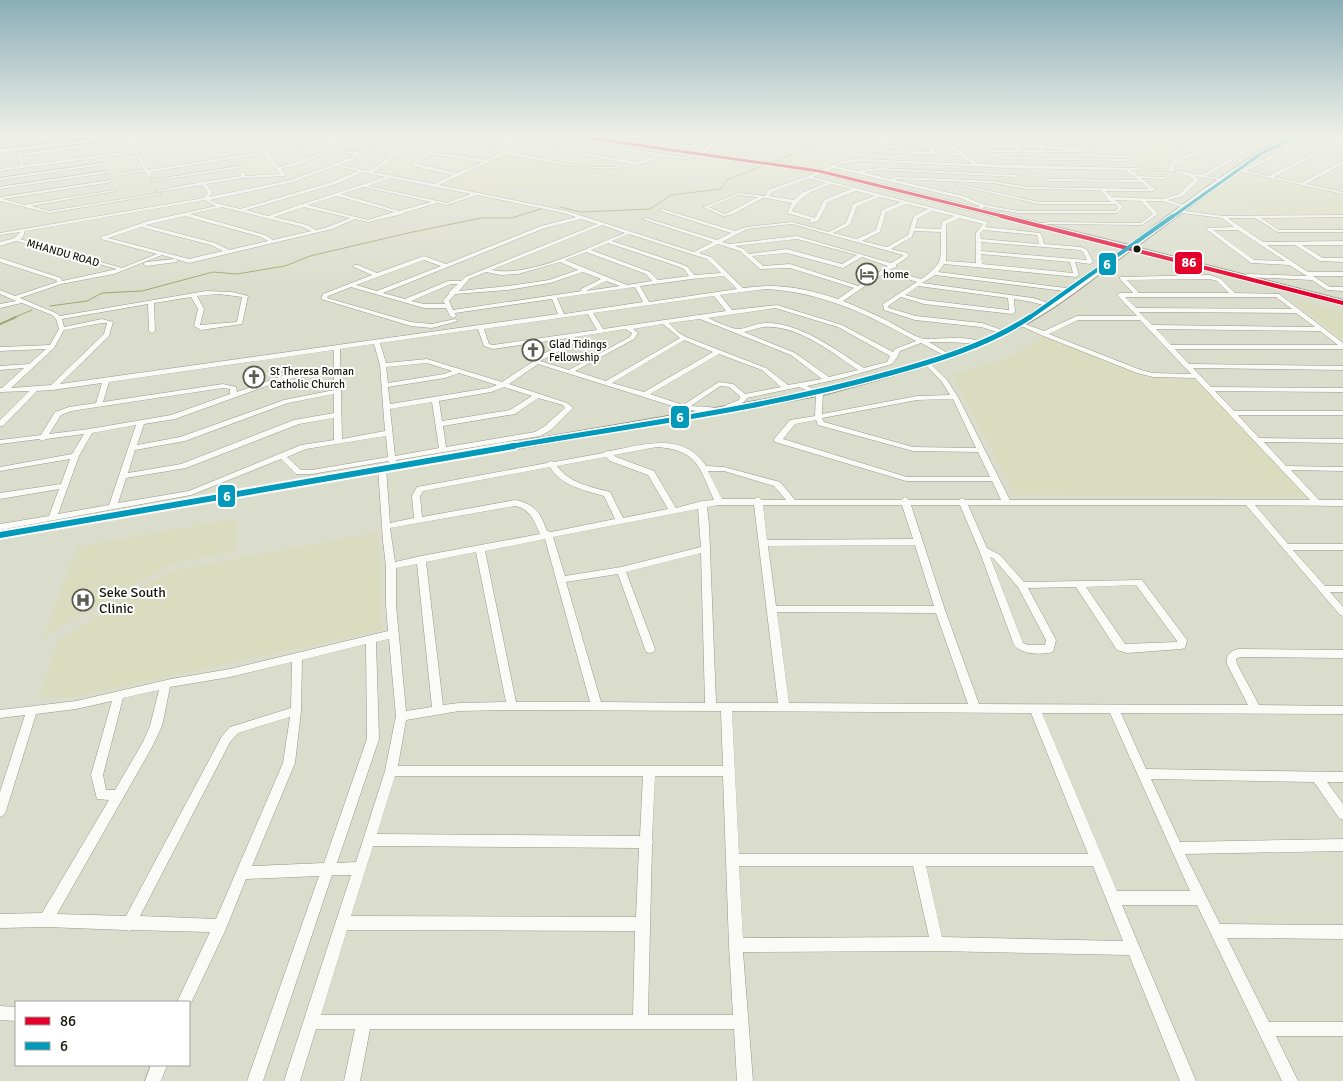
<svg xmlns="http://www.w3.org/2000/svg" width="1343" height="1081" font-family="Signika,sans-serif">
<style>
.built{fill:#d9dcbf}
.lines{fill:none;stroke-linecap:round;stroke-linejoin:round}
.stream-far1{stroke:#a1a66e;stroke-width:1}
.stream{stroke:#a1a66e;stroke-width:2}
.street-casing{stroke:#96988b;stroke-width:1}
.secondary-casing{stroke:#96988b;stroke-width:2}
.street{fill:#fafaf7;fill-rule:evenodd}
.secondary{fill:#fafaf7;fill-rule:evenodd}
.bus-1-far1-casing{stroke:#fff;stroke-width:5}
.bus-1-casing{stroke:#fff;stroke-width:6}
.bus-2-far3-casing{stroke:#fff;stroke-width:5}
.bus-2-far2-casing{stroke:#fff;stroke-width:6}
.bus-2-far1-casing{stroke:#fff;stroke-width:8}
.bus-2-casing{stroke:#fff;stroke-width:10}
.bus-1-far1{stroke:#e4002b;stroke-width:3}
.bus-1{stroke:#e4002b;stroke-width:4}
.bus-2-far3{stroke:#029aba;stroke-width:3}
.bus-2-far2{stroke:#029aba;stroke-width:4}
.bus-2-far1{stroke:#029aba;stroke-width:5}
.bus-2{stroke:#029aba;stroke-width:6}
.bus-dot{fill:#16170b;stroke:#fff;stroke-width:2}
.labels{text-anchor:middle;dominant-baseline:central;stroke-width:4;stroke-linejoin:round;paint-order:stroke}
.far-street-label{font-size:11px;fill:#16170b;stroke:#fff}
.far-poi-label{font-size:11px;fill:#16170b;stroke:#fff;text-anchor:start}
.poi-label{font-size:14px;fill:#16170b;stroke:#fff;text-anchor:start}
.line-badge{stroke:#fff;stroke-width:2}
.badge-label{font-size:14px;text-anchor:middle;font-weight:bold;fill:#fff}
</style>
<rect width="100%" height="100%" fill="#dbddcc"/>
<!-- built -->
<g class="built">
<path d="M1084,136h62l2,3 48,2 -43,22 -29,-7 -26,-1z"/>
<path d="M506,154l105,16 -120,25 -50,-11z"/>
<path d="M1236,176l27,7 8,-5 72,16v21h-81l-16,-9 -52,-2z"/>
<path d="M1299,301l44,12v27l-50,-38z"/>
<path d="M1043,336l105,42 45,1 7,4 110,114 -295,-2 -63,-121 54,-14z"/>
<path d="M238,518l-4,34 -60,11 -130,73 33,-89z"/>
<path d="M378,532l4,98 -315,68 -28,-1 18,-53 6,-7 92,-57 18,-9z"/>
</g>
<g class="lines">
<!-- stream-far1 -->
<g class="stream-far1">
<path d="M773,162l34,-13 -4,-2 22,-11"/>
<path d="M560,207l21,5 69,-3 21,-14 50,-6 6,-9 37,-15"/>
<path d="M50,306l37,-5 15,-8 40,-2 71,-19 24,2 48,-8 25,-10 98,-23 73,-15h30l30,-9"/>
<path d="M13,318l19,-8"/>
</g>
<!-- stream -->
<path class="stream" d="M0,324l16,-7"/>
<!-- street casing -->
<g class="street-casing">
<g id="street">
<path d="M310,136h6l-33,15 -16,3 12,13c18,-4 36,-11 51,-21 5,-4 10,-10 17,-10l-20,15 31,1 17,-16h4l-3,3 14,-3 -13,5 -3,-1 -21,20 -14,5 29,6 7,-3 36,-29 5,-2 2,1 -2,1 60,9 16,-7 -31,-5h11l50,8 14,-7 -4,-1h12l140,21 17,-4v2l-17,4 -23,-3 -16,7 -19,4 -20,2 -41,-4 -59,-11 -67,31 128,26 127,41 19,-10 -71,-23 4,-1 71,22 14,-7 -73,-23 4,-1 73,22 11,-4 46,-5 37,10 17,-9 7,-19 22,-8 -19,-5 -28,11 -10,19 -7,2 -2,-1 2,-2 -24,-7 5,-10 -26,-5h-3l-32,17 -8,1 -20,-9 36,-14 26,3 3,-6 40,-14 34,-15 19,-2 111,5 -12,-9 -101,-3 1,-2 71,2 -2,-4 -8,-3 -57,-2 1,-2 56,2 10,3 4,6 22,1 -19,-15 -19,-2h21l38,28 191,5 2,-7 40,-18 -6,-1 1,-2 57,11 -1,2 -14,-3 -42,25 18,3v2l-29,-5 4,4 -16,16 -15,4 18,6v2l-24,-7h-16l12,13 -16,11 -94,-1 -12,2 -2,-1 14,-3 93,1 12,-9 -12,-13 -26,-1 8,7 -6,6h-99l-33,-6 -11,4v-2l6,-3 -20,-8 -127,-30 -20,9 175,45 -3,5 55,6 2,3 2,8 37,3 6,3 6,12 -3,2 -15,-2 4,13 -3,2 -132,-13 -6,8 136,17v2l-2,1 -137,-17 -13,8 111,15 19,6v2l-2,1 -18,-5 -18,-3 1,13 -3,2 -88,-10 -23,-7 -13,9 1,2 27,8 66,7 23,8 1,1 -3,2 -22,-7 -66,-7 -31,-10 -1,-6 34,-22 -31,-10 -43,29c15,6 29,12 43,19 8,4 32,19 39,19 16,0 45,-4 58,4l-1,1 -34,-2h-19l20,12v2l-2,1 -26,-14 -21,8 -2,5 -6,8 -49,14 -36,8 16,7 -1,21 95,-18 33,-1 -8,-13 -18,-19 1,-1h4l18,18 11,17 52,103h300l-115,-122 -42,-1 -16,-4 -96,-38 -24,-11 5,-1 22,8 33,-15h60l-20,-21 3,-2h13l-13,-14v-2l90,-2 11,4 14,14 44,1 64,49v6h-168l14,15 154,2v4l-150,-2 18,19 132,1v4l-128,-1 19,20h109v4h-105l21,23 84,1v4l-79,-1 22,24 57,1v4l-52,-1 28,30h24v6l-88,-1 33,39h55v6h-50l32,36h18v6h-13l13,15v9l-3,-1 -94,-110h-278l19,43 13,7 24,27 118,-2 45,60 -2,8 -4,1 -54,4 -10,-3 -41,-63 -48,1 28,52 -3,12c-12,3 -31,3 -39,-7l-35,-95 -19,-45h-49l34,105 34,94 269,1 -21,-41c-1,-9 2,-12 11,-15l105,1v8l-103,-1 -4,2 1,5 22,41 84,1v8l-222,-1 25,56 197,3v10h-16l16,22v16l-4,-2 -25,-36 -163,-3 29,63 163,-3v12l-158,3 35,70 123,1v14l-116,-1 42,84h74v14h-67l22,45h-16l-85,-176h-75l74,176h-16l-51,-126 -192,-4 -194,1 10,129h-16l-3,-52h-364l-10,52h-16l11,-52h-39l-16,52h-16l67,-206h-19l-69,206h-16l72,-205 -73,3 -21,52 -36,76v-5h-12l33,-70 -78,-2 -3,1 -3,-1 -80,-3 -46,1v-14l42,-1 67,-113 -12,-1 -6,-24 21,-74 -36,8 -40,5 -30,97 -2,4 -4,2v-25l25,-77 -25,3v-8l76,-9 95,-22 59,-10 158,-38 -2,-26v-39l-3,-25 -5,-73 1,-2h3l4,2 4,55 24,-5 -2,-22 5,-9 130,-24 4,-2 3,1 49,-9 4,-2h3c33,-6 73,-20 96,15l18,1 56,15 15,18h106l4,-3 4,3h50l3,-2 3,2h36l-9,-19h-86l-131,-39 -1,-2 1,-2 15,-18 25,-4 1,-22 -17,-7 -52,11 -3,4 -15,7 -4,-2 1,-2 13,-5 1,-4 -11,-9 -9,-1 -29,20c7,1 21,0 26,3l-1,2 -15,1 -15,-3 -3,2 -2,8h-3l-4,-2 2,-7 3,-2 -141,-44 -29,20 58,19 6,5 -22,22 -11,6 -144,24 -1,4h-3l-4,-3 -76,13h-16l-15,-15 -90,36 -191,35v-6l49,-8 10,-27 -59,10v-6l61,-9 9,-25 -70,12v-4l72,-13 12,-20 -38,5 -4,2 -3,-2 -39,5v-4l41,-5 14,-23 14,-5 27,-4 6,-20 -50,7 -15,1 -34,35h-3v-6l29,-29 -29,1v-4h2l22,-20 -24,2v-4l29,-2 17,-15 -46,2v-4l50,-2 9,-16 -3,-10 -4,-4 -30,-12 -22,5v-4l16,-3 -16,-7v-4l15,6 42,-14 -1,-2 -56,-18v-4l61,20 1,3 55,-12 -101,-28 -16,5v-4c7,-2 17,-3 20,-10l-20,3v-2l204,-35 4,-6 -6,-7 -44,7 -2,-1 46,-9 39,-6v-3l2,-1 2,1v3l36,-2 -18,-20 -113,18 2,4 -2,1 -5,-6 -37,6 -2,-1 38,-7 -9,-16 -135,18v-2l21,-3 -3,-12 76,-10 1,2 -74,10 3,9 110,-14 -8,-13 2,-1 20,33 133,-21zM541,138l115,17 -18,7 -88,-14 -2,1 84,15c-40,9 -83,-5 -123,-12zM414,141l22,4 -23,19v2l40,9 -19,9 -61,-12 4,-2zM496,142l22,3 -31,15 -56,-8 9,-7 36,5zM1215,145l29,6 -42,24 -29,-5 1,-6zM325,152l30,2 -4,4 -60,22 -82,17 3,-5 -6,-8 37,-6 42,-2 -4,-7 26,-7zM429,154l54,8 -26,11 -40,-9zM861,161l147,7 117,2 13,10 -90,-1 -2,1 2,1 93,1 8,7 -122,-2 -34,-6 -95,-4 -8,2 -27,-7 16,-2 136,7 2,-1 -2,-1 -136,-7 -23,3 -20,-5 7,-3zM336,166l22,5 -26,11 -92,27 -24,-6 -6,-3 84,-18zM1131,170c20,0 47,-3 63,10l-15,14 -16,5 -51,-2 -7,-6h48l2,-2 -14,-11 23,1 2,-1 -2,-1 -26,-1zM363,172l22,5 -82,27h-4v1l-31,11 -22,-6 90,-26zM390,178l81,16 -24,9 -79,-17zM809,178l17,5 -25,10 -7,7 -25,-4 3,-4zM898,179l95,4 34,6 73,1 7,7 -1,2 6,3h-73l-81,-18 -2,1 83,19h76l3,3 -2,4h-98l-33,-6 -22,-9 -68,-16zM831,184l20,5 -27,11 -9,18 -23,-7c11,-18 20,-19 39,-27zM363,187h1l67,15 -32,9 -58,-17zM477,195l87,18 12,4 -35,9 -95,38 -22,-8 -47,17 -19,-8h-4v2l18,8 -49,19 -2,5 90,27 21,2 26,-7 -3,-2 -23,5 -21,-2 -84,-24 1,-2 23,-9 73,21h22l4,8 3,2 3,-2 -1,-3 97,-14 6,15 -498,70 49,-48 4,-14 -11,-3 -38,8 -2,-8 86,-15 1,27 3,2 3,-2 -1,-28 37,-6 7,12 -4,17 7,4 41,-6 6,-28 -16,-4 -26,-1 -146,25 -4,-3 -36,-15 41,-14 53,-10 48,-19 27,8 143,-34 23,-10 13,3 35,-8v-1l34,-10 10,2zM739,195l19,2 -30,16 -4,1 -15,-7zM337,196l57,16 -26,8 -60,-15zM879,197l22,5 -19,8 -6,20 -19,9 -24,-6 17,-8 7,-19zM205,200l11,6 -68,15 -47,16v2l56,15 -35,14 -102,-29 3,-2 2,-6zM906,204l22,5 -14,7 -6,19 -21,12 -25,-6 18,-9 6,-20zM222,207l81,20 8,4 -38,9 -8,-5 -75,-21zM304,207l46,11 -22,9 -12,3 -9,-5 -33,-8zM932,211l22,5 -12,6 -1,7 -26,-1 3,-10zM185,216l76,21 7,4 -39,9 -14,-7 -69,-18zM959,218l24,6 -7,9v30l-30,-2v-37zM581,219l16,5 -132,53 -4,4h-13l-43,18 -22,-6 162,-65zM792,224l111,31v1l-12,7 -94,-27 -68,8 -7,-2 25,-13zM602,225l23,8c-37,14 -94,45 -134,37zM141,227l70,18 12,6 -34,8 -81,-21zM983,230l54,5 2,9 -58,-5 -1,-6zM914,231l27,1c-1,27 4,31 -20,47l-32,-9 7,-3v-2l13,-9 -2,-3 -16,-4 21,-12zM629,234l78,25 14,14 -27,2 -6,-8 -7,-3 -69,-23zM797,239l60,16 -15,9 -55,-15 -38,5 -5,-5 -9,-3zM981,242l99,8 3,2 4,8 -106,-9zM608,243l69,23 7,3 5,7 -31,4 -8,-8 -59,-22zM718,244l22,7 20,18 30,-1 64,20 -16,11c-34,-11 -59,-16 -95,-11l-32,-31 -12,-4zM586,252l60,22 6,7 -25,4 -62,-25zM787,253l56,15 19,-11 26,9 -30,20 -68,-22 -27,2 -11,-10zM981,254l89,8 3,11 -91,-9zM424,260l17,6 -64,25 -21,-6zM560,262l18,8 -29,10 -41,6 -49,5 10,-12 17,-7 15,3 17,-1zM583,272l18,7 -20,10 -1,1 2,1 -129,19 -4,-9 6,-7 53,-4 42,-7zM724,276l13,13 -88,13 -9,-16 52,-7zM1210,279l7,2 12,12h-90l-12,-13zM606,281l14,5 -34,5zM451,284h7l-10,9 1,1 -6,7 2,3h-21l-13,-3zM918,286l90,12 1,12 -85,-10 -19,-5zM635,287l8,15 -79,12 -7,-16zM765,289c57,3 102,25 151,52l-21,8 -2,3 -51,-27 -65,-20 -45,5 -12,-15zM219,294l23,3 -5,25 -37,3 4,-16 -7,-13zM714,296l12,15 -123,18 -10,-16zM1125,297h151l16,12 -156,-1zM775,308l63,19 52,29 -3,6 -23,6c-28,-18 -59,-42 -93,-45 -11,-1 -20,4 -31,6 -7,1 -25,-8 -32,-11zM1139,312l157,1 19,14 -163,-2zM588,314l9,16 -104,15 -4,-1 -5,-15zM700,319l91,36 31,24 -34,6 -22,-17 -80,-31 -7,-4 -10,-10zM1078,320h62l51,54 -38,-1 -12,-3 -92,-36zM102,323h5l-3,11 -53,51 -40,3 43,-40 10,-18zM663,324l17,14 -74,43 -31,-10 59,-32 4,-6 -5,-4zM763,327c34,-3 68,25 95,43l-29,7 -34,-24 -51,-21zM478,329l6,17 9,3 76,-11 1,3 -36,17v3l-32,21 -75,-23 -41,4 -6,-20zM626,329l6,4 -2,4 -61,33 -29,-9 35,-18v-6zM1156,329l164,2 18,14h-167zM684,340l29,12 -69,40 -32,-9zM374,344l6,21 5,66 -43,8 -2,-90zM334,350v18l-52,8 -45,16 -1,-5 -13,-3 -120,18 6,-20zM719,354l43,16 19,17 -36,7 -12,-10 -14,-2 -36,23 -33,-11zM427,363l25,8 -8,3 -56,9 -2,-16zM334,372v18l-50,10 -104,37 -43,8 7,-21 31,-5 108,-39zM459,373l38,12 -8,3 -99,16 -2,-17 57,-9zM504,387l28,9 -22,14 -68,11 -3,-20 52,-9zM223,388l7,1v5l-59,21 -82,14 -40,5 12,-19 10,-4zM334,394v19l-40,7 -113,44 -53,9 7,-23 50,-9 103,-38zM538,398l25,7 2,3 -20,18 -10,6 -89,15 -3,-21 72,-12zM953,399l23,49 -63,-1 -89,-25 -2,-4 95,-18zM432,402l7,46 -44,8 -5,-47zM334,418v22l-33,5 -112,46 -71,12 8,-25 60,-10 113,-44zM816,420l2,5 95,26 65,1 12,25h-83l-124,-38 12,-15zM136,425l-27,80 -51,9 21,-58 13,-23zM386,436l2,21 -76,13h-11l-14,-13 19,-8zM657,447c41,3 42,20 57,53l-12,1 -26,7 -22,-37 -38,-14 -2,-2zM606,457l4,4 38,14 20,34 -45,9 -13,-26c-19,-5 -41,-9 -53,-26zM550,467c11,19 34,23 54,29l11,23 -64,13 -4,-1c-7,-18 -11,-27 -32,-31l-93,17 -2,-21 3,-5zM708,471h16l50,15 12,14h-24l-4,-3 -4,2h-32zM719,505h35l24,198h-62l-7,-178 -2,-18zM763,505h139l11,34 -146,1zM515,506c16,3 19,15 25,28l-119,22 -26,6 -5,-34zM698,509l3,38 -80,20 -56,9 -12,-39zM545,539l45,163h-74l-31,-151zM915,545l19,61h-158l-8,-60zM476,552l30,150 -47,1 -16,2 -17,-143zM701,553l4,150 -104,-1 -35,-120 52,-8 27,75 1,3 4,1 4,-1 1,-3 -29,-77zM990,557l4,2 24,28 28,53 -1,5h-17l-5,-2zM417,564l15,143 -26,4 -10,-106v-37zM1136,585l41,56v1l-52,2 -39,-57zM777,612l159,1 32,91 -179,-1zM389,639l7,77 -11,55 -29,91 -19,1 42,-124 -3,-97zM366,644l1,95 -43,124 -72,3 43,-103 6,-52 1,-51zM292,662l-1,46 -61,19 -8,9 -96,180 -69,-2 95,-167 10,-21 8,-39 60,-10zM159,690l-9,36 -7,16 -28,48h-9l-3,-15 20,-77zM512,710l209,1 2,55h-325l8,-46 53,-9zM732,711l299,2 57,141h-349zM1042,713h68l80,178h-73zM290,717l-7,46 -67,156 -76,-3 90,-174 8,-9zM395,776h248l-3,60 -263,-2zM655,776h68l6,169 4,70h-85l4,-170 1,-3 -1,-3zM373,846l266,2 -3,69 -285,-1zM739,866h174l16,71 -186,1zM926,866h167l30,75 -181,-4zM347,930l288,1 -2,84h-312z"/>
<path d="M595,136h11l53,8h5l7,-4 -16,-4h8l14,4 -11,6h-7z"/>
<path d="M961,136l31,2 -1,2 -22,-2 20,14 16,5 123,2 2,1 -2,1 -123,-2 -18,-5z"/>
<path d="M1008,136h4l9,14h19l-10,-14h4l7,10 37,2 6,3 -2,1h-92l1,-2h26zM1043,148l29,2h-28z"/>
<path d="M1055,136h21l1,1 -2,1z"/>
<path d="M1159,136h4l3,3 -3,1z"/>
<path d="M1185,136l84,4 9,-4h6l-15,6 -83,-4z"/>
<path d="M1313,136h5l-72,35 23,5 74,-37v2l-69,36 27,6 42,-22v3l-37,20 37,8v2l-109,-24 2,-1 6,1z"/>
<path d="M701,141l16,1 2,1 -2,1 -15,-1 -11,6 -3,-1z"/>
<path d="M102,163l1,2 -103,15v-2z"/>
<path d="M239,166l1,2 -87,13 -2,-1z"/>
<path d="M106,171l1,2 -107,16v-2z"/>
<path d="M110,180l2,2 -109,17 21,6 90,-15 2,1 -85,15 18,5 111,-18 2,1 -113,19 -49,-12v-3l2,-1z"/>
<path d="M1177,210l46,6 120,-1v2l-82,1 18,12h64v2h-65l-23,-14h-27l35,24 80,-1v4h-41l21,13h20v4l-23,-1 -25,-16h-28l41,27h35v4h-30l17,11h13v4l-16,-1 -15,-10 -67,-3 -1,-1 3,-2 60,2 -18,-11 -38,-2 -45,-34 2,-1 26,-1 -12,-9 -47,-6v-1zM1213,230h25l47,31 -31,-1z"/>
<path d="M175,259l2,1v2l-31,4 -3,-2 3,-2z"/>
<path d="M0,1006l16,1v14l-16,-1z"/>
<path d="M151,1065h16l-6,16h-16z"/>
</g>
</g>
<!-- secondary casing -->
<g class="secondary-casing">
<g id="secondary">
<path d="M122,136h20l-142,17v-4z"/>
<path d="M571,136h16l112,16 24,-16h7l-25,17 114,16 310,76c32,-23 138,-109 172,-109l-37,18 -26,17 -102,76 207,53v5l-212,-55c-35,26 -70,56 -109,76 -63,34 -131,50 -199,69l-823,144v-8l819,-141c67,-18 138,-33 198,-68 38,-21 72,-49 107,-74l-305,-75z"/>
</g>
</g>
<!-- street -->
<use href="#street" class="street"/>
<!-- secondary -->
<use href="#secondary" class="secondary"/>
<!-- bus-1-far1 casing -->
<g class="bus-1-far1-casing">
<path id="bus-1-far1" d="M574,136l245,35 187,46"/>
</g>
<!-- bus-1 casing -->
<g class="bus-1-casing">
<path id="bus-1" d="M1001,216l342,87"/>
</g>
<!-- bus-2-far3 casing -->
<g class="bus-2-far3-casing">
<path id="bus-2-far3" d="M1172,217l90,-64 36,-17"/>
</g>
<!-- bus-2-far2 casing -->
<g class="bus-2-far2-casing">
<path id="bus-2-far2" d="M1029,318l144,-102"/>
</g>
<!-- bus-2-far1 casing -->
<g class="bus-2-far1-casing">
<path id="bus-2-far1" d="M507,447c127,-22 256,-38 380,-73 48,-13 101,-29 143,-57"/>
</g>
<!-- bus-2 casing -->
<g class="bus-2-casing">
<path id="bus-2" d="M0,535l514,-89"/>
</g>
<!-- bus-1-far1 -->
<use href="#bus-1-far1" class="bus-1-far1"/>
<!-- bus-1 -->
<use href="#bus-1" class="bus-1"/>
<!-- bus-2-far3 -->
<use href="#bus-2-far3" class="bus-2-far3"/>
<!-- bus-2-far2 -->
<use href="#bus-2-far2" class="bus-2-far2"/>
<!-- bus-2-far1 -->
<use href="#bus-2-far1" class="bus-2-far1"/>
<!-- bus-2 -->
<use href="#bus-2" class="bus-2"/>
</g>
<!-- sky -->
<linearGradient id="sky" x2="0" y2="1"><stop stop-color="#8baeb7"/><stop offset="0.47" stop-color="#eff0e8"/><stop offset="1" stop-color="#eff0e8" stop-opacity="0"/></linearGradient>
<rect width="1343" height="288" fill="url(#sky)"/>
<!-- icons -->
<defs>
<g id="hotel-ring" transform="scale(1.125)"><circle r="9.5" fill="#fff" stroke="#5b5c4f" stroke-width="1.5"/><path d="M-6-4.5h1.5V1H6V5H4.5V3h-9V5H-6ZM-4 0a1.8 1.8 0 1 1 3.6 0ZM.5 0V-2.5h3Q6-2.5 6 0Z" fill="#5b5c4f"/></g>
<g id="church-ring" transform="scale(1.125)"><circle r="9.5" fill="#fff" stroke="#5b5c4f" stroke-width="1.5"/><path d="M-1.2-6h2.4v3.5h3.3v2.4h-3.3V6h-2.4V-.1h-3.3v-2.4h3.3Z" fill="#5b5c4f"/></g>
<g id="hospital-ring" transform="scale(1.125)"><circle r="9.5" fill="#fff" stroke="#5b5c4f" stroke-width="1.5"/><path d="M-5-5h3v3.5h4V-5h3V5h-3V1.5h-4V5h-3Z" fill="#5b5c4f"/></g>
</defs>
<g fill-rule="evenodd">
<use href="#hotel-ring" x="867" y="274"/>
<use href="#church-ring" x="533" y="350"/>
<use href="#church-ring" x="254" y="377"/>
<use href="#hospital-ring" x="83" y="600"/>
</g>
<!-- markers -->
<circle class="bus-dot" cx="1137" cy="249" r="4.5"/>
<g class="labels">
<!-- far-street labels -->
<g class="far-street-label">
<text transform="translate(63 253) rotate(16)">MHANDU ROAD</text>
</g>
<!-- far-poi labels -->
<g class="far-poi-label">
<text x="883" y="274">home</text>
<text x="549" y="344">Glad Tidings<tspan x="549" dy="13">Fellowship</tspan></text>
<text x="270" y="371">St Theresa Roman<tspan x="270" dy="13">Catholic Church</tspan></text>
</g>
<!-- poi labels -->
<g class="poi-label">
<text x="99" y="592">Seke South<tspan x="99" dy="16">Clinic</tspan></text>
</g>
</g>
<g class="line-badge">
<rect x="1174" y="251" width="29" height="24" rx="5" fill="#e4002b"/>
<rect x="1098" y="252" width="19" height="24" rx="5" fill="#029aba"/>
<rect x="670" y="405" width="20" height="24" rx="5" fill="#029aba"/>
<rect x="217" y="484" width="19" height="24" rx="5" fill="#029aba"/>
</g>
<g class="badge-label">
<text x="1189" y="267">86</text>
<text x="1107" y="269">6</text>
<text x="680" y="422">6</text>
<text x="227" y="501">6</text>
</g>
<!-- legend -->
<rect x="15" y="1001" width="175" height="65" fill="#ffffff" stroke="#a2a29d"/>
<rect x="25" y="1017" width="25" height="8" fill="#e4002b" stroke="#a2a29d"/>
<text x="60" y="1026" font-size="15" fill="#16170b">86</text>
<rect x="25" y="1042" width="25" height="8" fill="#029aba" stroke="#a2a29d"/>
<text x="60" y="1051" font-size="15" fill="#16170b">6</text>
</svg>
